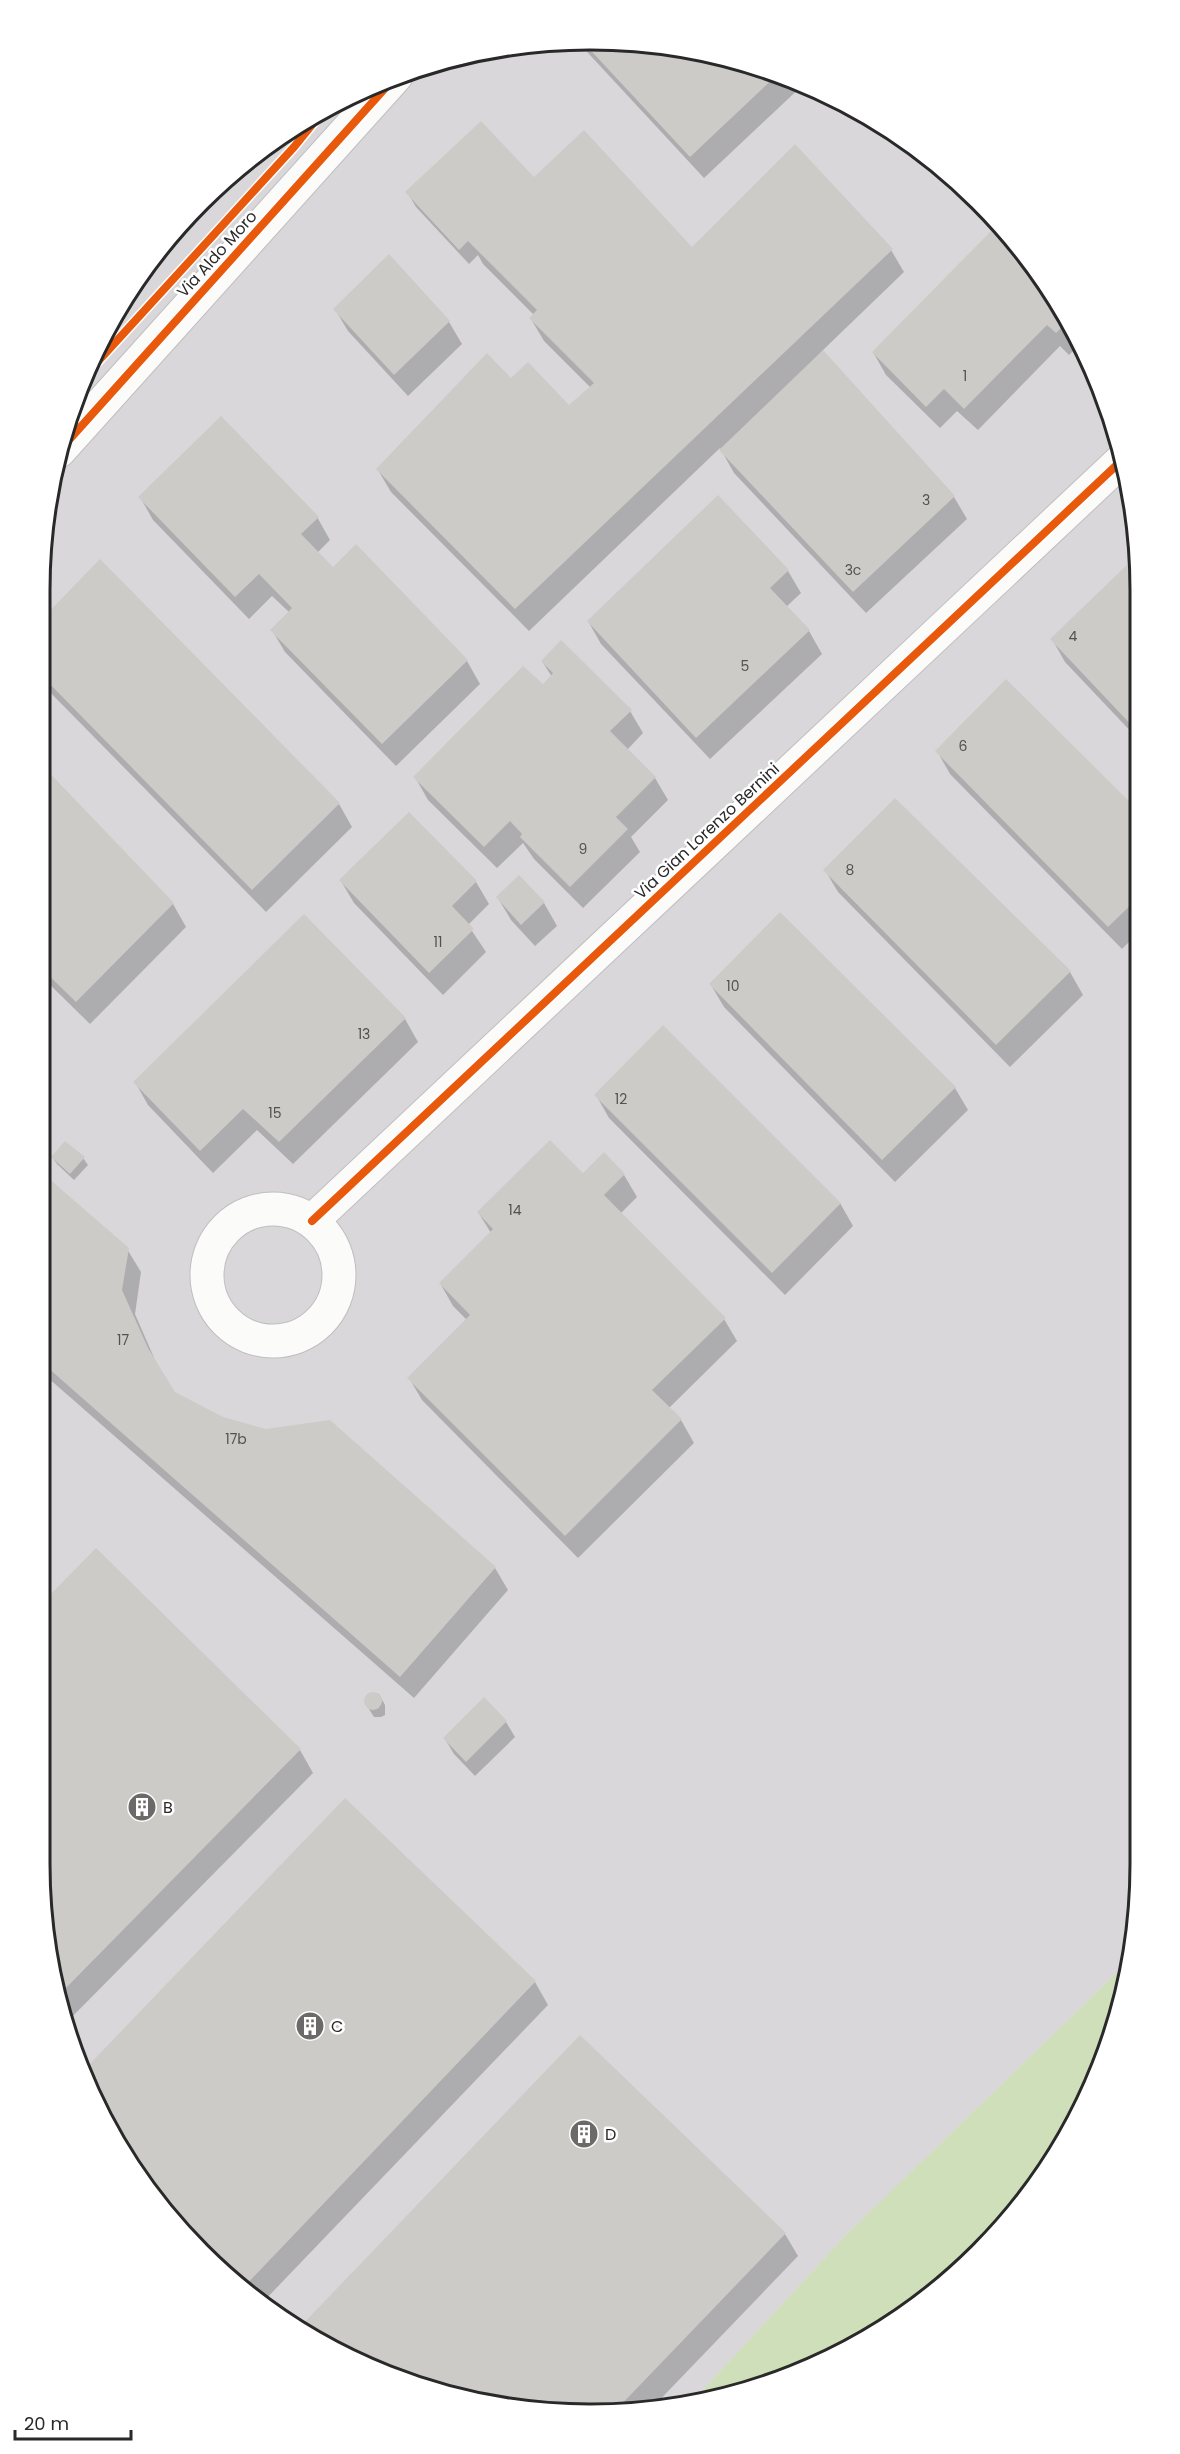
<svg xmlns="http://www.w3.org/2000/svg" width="1180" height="2454" font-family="Poppins,sans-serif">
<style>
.industrial{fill:#d9d7da}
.green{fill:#cedfb9}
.shadow{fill:#0003}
.building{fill:#cdcbc8}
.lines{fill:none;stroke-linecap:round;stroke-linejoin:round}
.minor-casing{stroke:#c0bfc0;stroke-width:35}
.minor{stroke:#fbfbfa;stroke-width:33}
.cycleway-casing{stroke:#fff;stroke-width:11}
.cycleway{stroke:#e8590c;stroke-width:8}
.labels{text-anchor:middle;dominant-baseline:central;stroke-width:5;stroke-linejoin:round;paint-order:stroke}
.number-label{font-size:14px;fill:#535252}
.street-label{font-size:16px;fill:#292929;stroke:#fff}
.poi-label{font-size:16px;fill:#292929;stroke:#fff;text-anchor:start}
.rim{fill:none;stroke:#292929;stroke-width:3}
</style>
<rect width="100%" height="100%" fill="#e6e2de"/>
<!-- industrial -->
<path class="industrial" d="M590,39l108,11 103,31 124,72 102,101 72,125 37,139 5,1346 -9,94 -285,276 -154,167 -31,9 -180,-6 -168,-63 -88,-63 -73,-78 -85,-159 -29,-177v-1274l11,-108 31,-103 51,-95 69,-84 83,-68 95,-51 104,-31z"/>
<!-- green -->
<path class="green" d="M1132,1958l-2,14 -31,103 -95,153 -79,73 -91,57 -141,43 154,-167z"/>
<!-- shadow -->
<g class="shadow">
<path d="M590,39l108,11 107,33 -101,95 -128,-138z"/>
<path d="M534,180l158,69 199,1 13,22 -82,79 132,146 13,22 -101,94 -132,-140 -14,-25 -191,183 -138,-139 -13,-22 133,-90 58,27 22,-19 -47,-47 -13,-22 3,-4 -51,-51 -5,-9 -9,9 -53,-57 -9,-15z"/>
<path d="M998,226l29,28 52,91 -10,10 -9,-9 -82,84 -21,-19 -17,17 -54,-53 -13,-23z"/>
<path d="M389,257l60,65 13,22 -54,52 -60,-65 -13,-22z"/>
<path d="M140,497l177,20 13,23 -13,13 16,16 23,-22 111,114 13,23 -84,82 -111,-114 -13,-22 18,-17 -18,-17 -23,23 -96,-99z"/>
<path d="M100,561l239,243 13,23 -86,85 -227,-231v-57z"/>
<path d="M1127,568l9,9 1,161 -72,-76 -13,-23z"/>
<path d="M788,571l13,22 -15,14 23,24 13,23 -112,105 -109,-115 -13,-23z"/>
<path d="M542,661l88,50 13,22 -16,17 28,28 13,22 -37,37 9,15 -57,56 -49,-49 -11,-16 -26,25 -69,-68 -13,-23 128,-91 9,-9z"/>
<path d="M1006,681l131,130 1,122 -16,16 -172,-175 -13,-23z"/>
<path d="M39,764l134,140 13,23 -96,97 -51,-50z"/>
<path d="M825,870l245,102 13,23 -73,72 -172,-175z"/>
<path d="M519,877l25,26 13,23 -22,20 -24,-26 -13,-22z"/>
<path d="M341,881l135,1 13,22 -21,21 18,27 -43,43 -89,-92z"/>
<path d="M304,917l101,102 13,23 -125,122 -36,-34 -44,43 -65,-68 -13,-23z"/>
<path d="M711,985l244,103 13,22 -73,72 -171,-175z"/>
<path d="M596,1095l244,108 13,23 -68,69 -176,-177z"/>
<path d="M52,1157l31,1 5,7 -14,15 -17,-16z"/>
<path d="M39,1172l88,77 14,23 -6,42 23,53 16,26 321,175 13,22 -94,108 -375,-328z"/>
<path d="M583,1175h41l13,22 -16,16 103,106 13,22 -68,67 12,12 13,23 -116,115 -156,-158 -13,-22 58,-58 -14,-14 -13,-23 51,-50 -13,-21z"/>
<path d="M369,1693l10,1 6,11v10l-4,2h-7l-7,-11 -1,-9z"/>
<path d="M506,1722l9,15 -40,39 -21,-22 -9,-15z"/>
<path d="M300,1750l13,23 -248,251 -26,-160z"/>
<path d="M345,1800l190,182 13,23 -286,298 -36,-25 -73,-78 -68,-128z"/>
<path d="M580,2037l205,197 13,22 -148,154 -168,-6 -168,-63 -15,-11z"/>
</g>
<!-- building -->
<g class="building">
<path d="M590,39l108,11 80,24 -88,83 -109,-117z"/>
<path d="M481,121l53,56 50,-47 108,117 103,-103 98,105 -378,360 -139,-140 111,-116 24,25 17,-16 41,43 25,-22 -65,-65 8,-8 -69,-69 -9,9 -54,-58z"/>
<path d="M997,225l30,29 39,69 -10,10 -9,-8 -83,84 -20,-20 -18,18 -54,-55z"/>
<path d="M389,254l61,67 -56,54 -61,-66z"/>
<path d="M823,350l132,146 -102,96 -134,-142z"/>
<path d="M221,416l98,101 -18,17 32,33 23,-23 112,116 -86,84 -112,-114 22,-22 -33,-34 -24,23 -97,-100z"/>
<path d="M718,495l71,75 -19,18 40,42 -114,108 -109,-117z"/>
<path d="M100,559l240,244 -88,87 -213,-217v-51z"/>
<path d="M1127,565l9,10 1,156 -87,-92z"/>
<path d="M561,640l71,70 -22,21 46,46 -40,40 12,12 -58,58 -50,-50 2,-3 -12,-13 -26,26 -71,-70 110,-111 20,18 10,-11 -12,-12z"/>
<path d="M1006,679l131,130 1,89 -30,29 -173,-176z"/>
<path d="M39,762l135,141 -98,99 -37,-36z"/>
<path d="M895,798l176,173 -75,74 -173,-175z"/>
<path d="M409,812l68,69 -25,25 22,23 -45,44 -90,-93z"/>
<path d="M519,875l26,27 -24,23 -25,-28z"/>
<path d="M780,912l176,175 -74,73 -173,-176z"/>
<path d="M304,914l102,104 -127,124 -36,-33 -43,42 -67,-69z"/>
<path d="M663,1025l178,178 -69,70 -178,-178z"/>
<path d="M550,1140l33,33 21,-21 21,22 -21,21 122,123 -74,72 30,29 -117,117 -158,-158 63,-63 -31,-32 54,-54 -16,-17z"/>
<path d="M65,1141l20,16 -15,17 -19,-17z"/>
<path d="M39,1170l90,78 -7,42 26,58 27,44 48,25 43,12 64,-9 166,147 -96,110 -361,-317z"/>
<path d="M96,1548l205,201 -241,245 -21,-130v-258z"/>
<circle cx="373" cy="1701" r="9"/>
<path d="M484,1697l23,24 -41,41 -23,-24z"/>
<path d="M345,1798l191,183 -294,308 -16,-11 -73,-78 -69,-130z"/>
<path d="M580,2035l206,198 -169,176 -135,-5 -168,-63 -16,-12z"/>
</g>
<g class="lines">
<!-- minor casing -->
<g class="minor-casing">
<g id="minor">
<path d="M59,451l337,-375"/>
<circle cx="273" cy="1275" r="66"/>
<path d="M312,1221l809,-760"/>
</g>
</g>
<!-- minor -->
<use href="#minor" class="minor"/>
<!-- cycleway casing -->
<g class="cycleway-casing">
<g id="cycleway">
<path d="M80,381l214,-234 30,-37"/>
<path d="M59,451l337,-375"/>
<path d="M312,1221l809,-760"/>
</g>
</g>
<!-- cycleway -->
<use href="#cycleway" class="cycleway"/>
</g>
<!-- icons -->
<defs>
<g id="building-disc" transform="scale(1.5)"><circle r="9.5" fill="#6b6a68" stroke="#fff"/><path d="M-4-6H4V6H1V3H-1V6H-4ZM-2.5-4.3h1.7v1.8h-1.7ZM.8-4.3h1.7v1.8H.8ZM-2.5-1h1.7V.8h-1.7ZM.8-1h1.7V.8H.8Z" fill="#fff"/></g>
</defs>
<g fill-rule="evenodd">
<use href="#building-disc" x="142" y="1807"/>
<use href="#building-disc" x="310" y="2026"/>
<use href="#building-disc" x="584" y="2134"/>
</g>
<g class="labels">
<!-- number labels -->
<g class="number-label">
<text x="965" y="376">1</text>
<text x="926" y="500">3</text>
<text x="853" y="570">3c</text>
<text x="1073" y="636">4</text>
<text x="745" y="666">5</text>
<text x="963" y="746">6</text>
<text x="583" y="849">9</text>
<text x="850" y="870">8</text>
<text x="438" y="942">11</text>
<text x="733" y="986">10</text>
<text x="364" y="1034">13</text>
<text x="621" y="1099">12</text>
<text x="275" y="1113">15</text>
<text x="515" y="1210">14</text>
<text x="123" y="1340">17</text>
<text x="236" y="1439">17b</text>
</g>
<!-- street labels -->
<g class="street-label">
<text transform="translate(217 254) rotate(-48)">Via Aldo Moro</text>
<text transform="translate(707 831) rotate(-43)">Via Gian Lorenzo Bernini</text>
</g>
<!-- poi labels -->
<g class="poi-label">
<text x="163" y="1807">B</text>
<text x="331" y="2026">C</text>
<text x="605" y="2134">D</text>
</g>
</g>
<!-- crop -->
<path d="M0 0H1180V2454H0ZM590 50H590A540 540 0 0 1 1130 590V1864A540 540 0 0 1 590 2404H590A540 540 0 0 1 50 1864V590A540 540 0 0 1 590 50Z" fill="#fff" fill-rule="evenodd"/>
<path class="rim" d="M590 50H590A540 540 0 0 1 1130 590V1864A540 540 0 0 1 590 2404H590A540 540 0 0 1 50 1864V590A540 540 0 0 1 590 50Z"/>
<!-- scale -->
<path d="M15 2430v9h116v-9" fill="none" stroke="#292929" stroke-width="3"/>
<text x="24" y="2430" font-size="18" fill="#292929" stroke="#ffffff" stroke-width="4.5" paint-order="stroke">20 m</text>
</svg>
